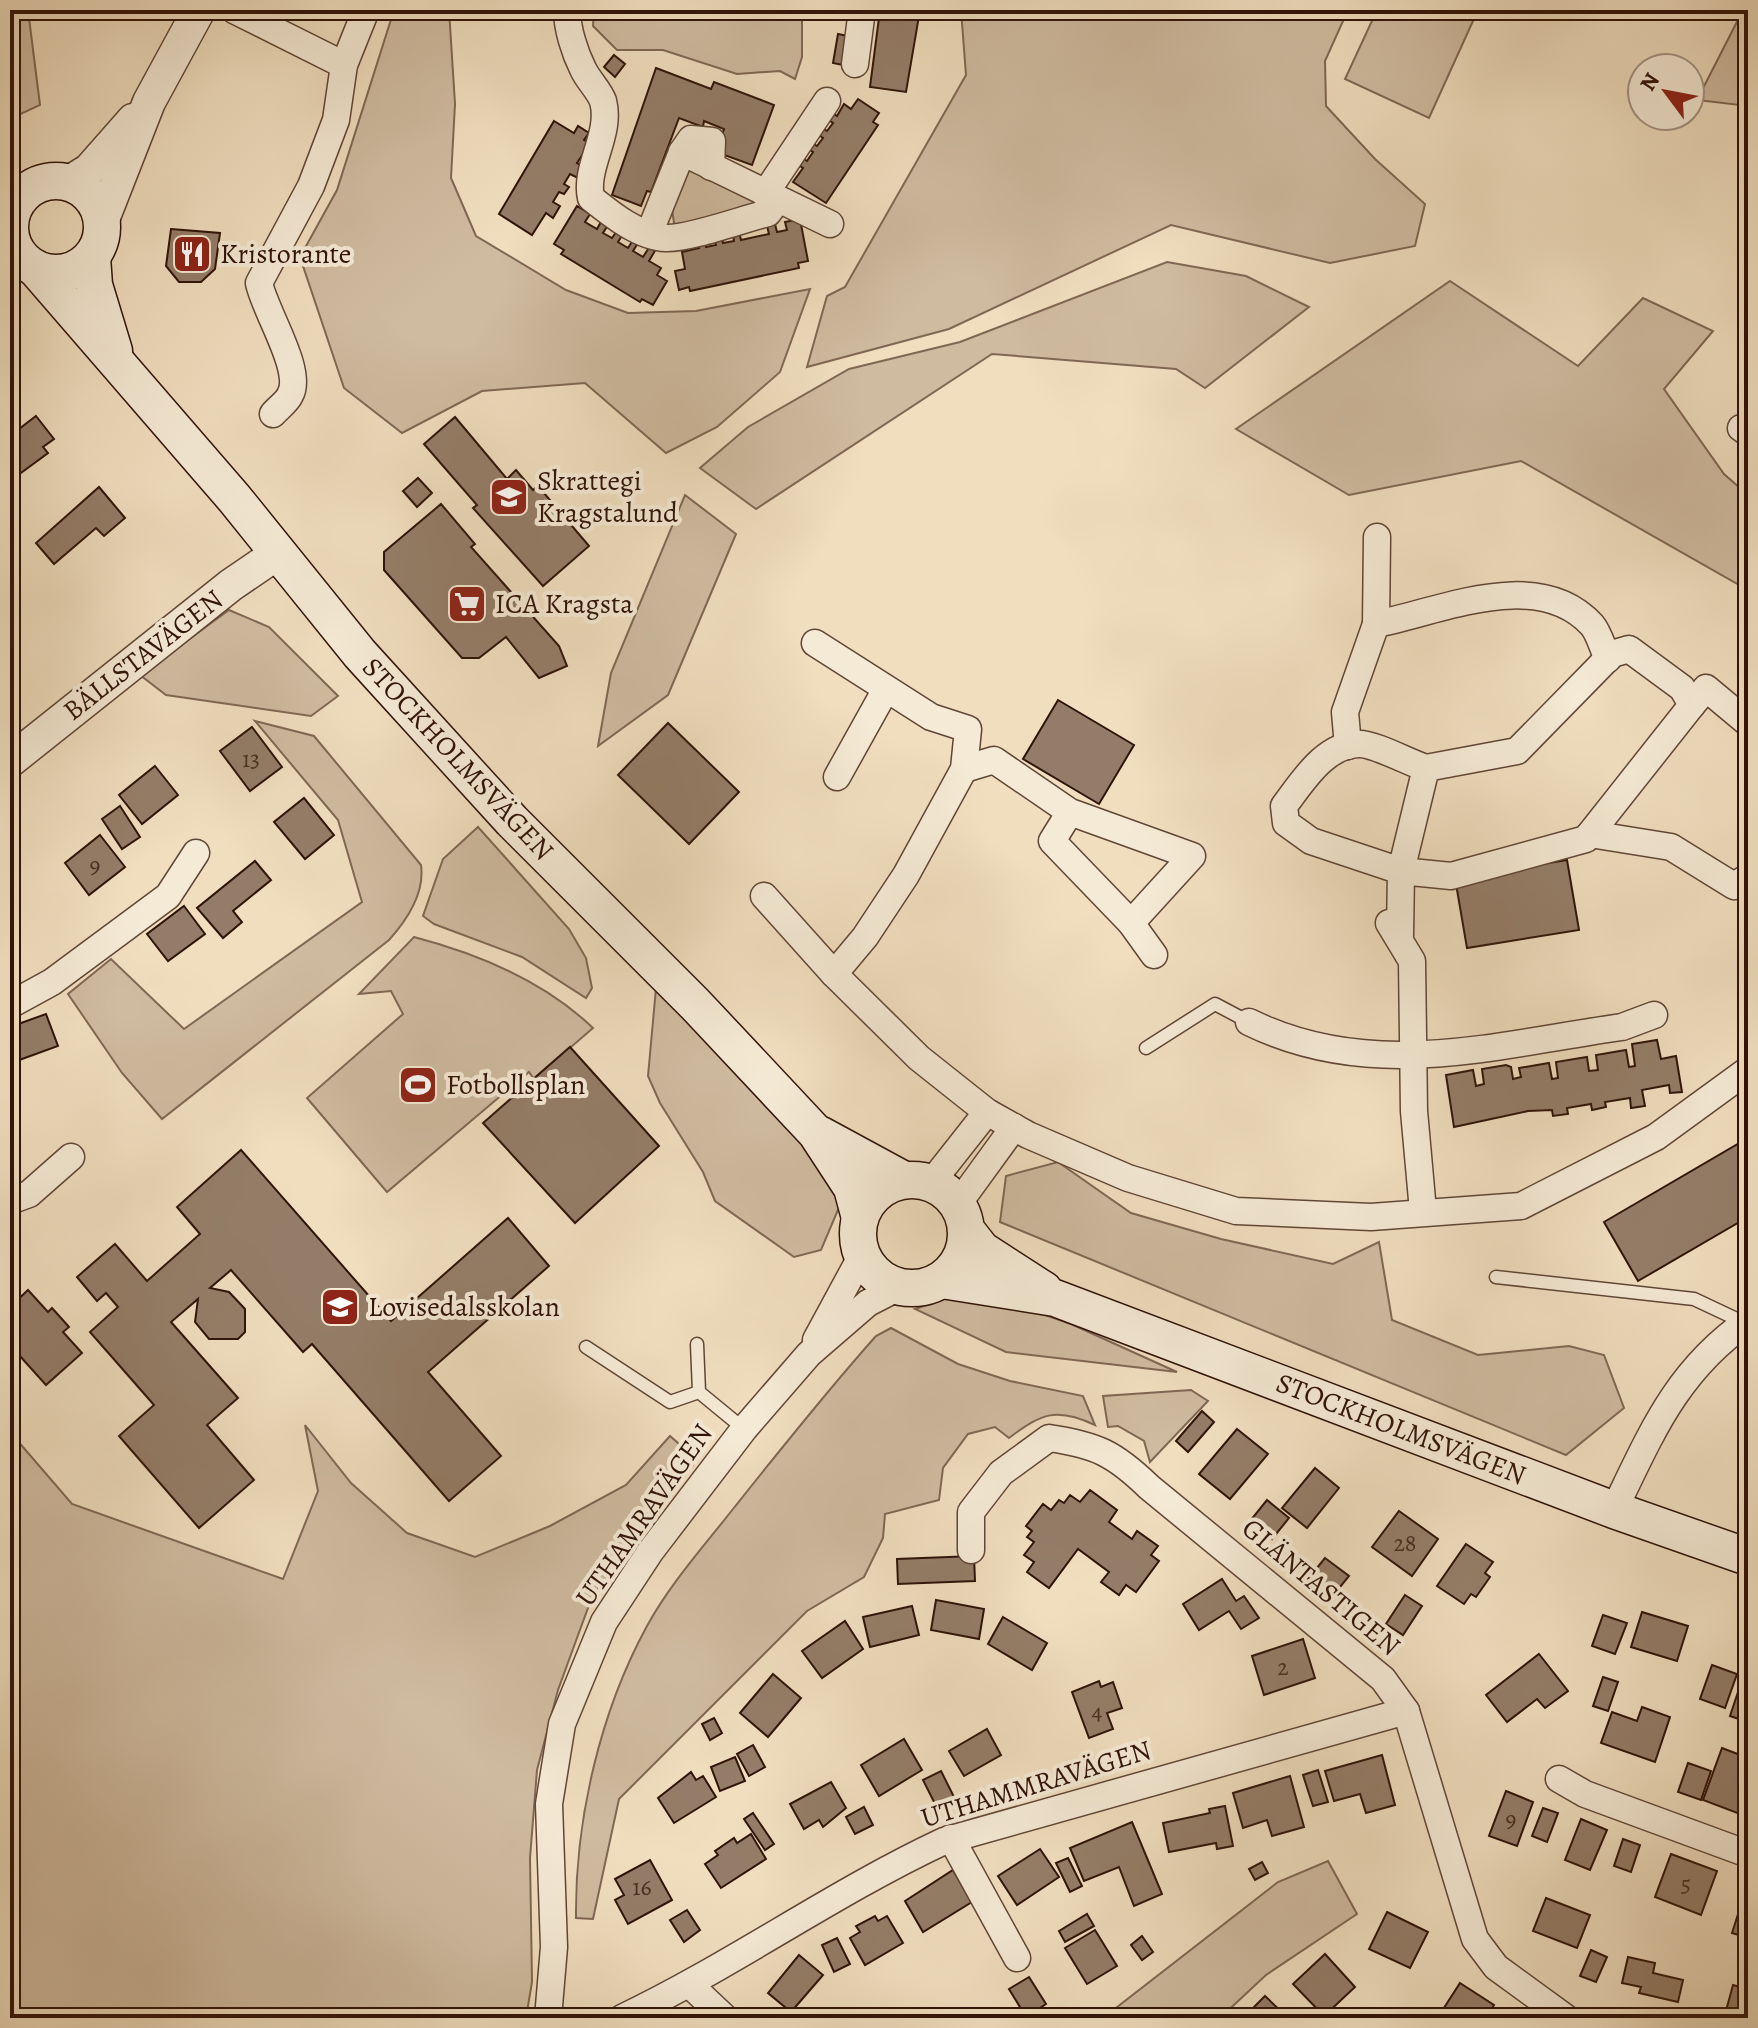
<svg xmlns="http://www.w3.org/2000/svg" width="1758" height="2028" font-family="Alegreya,serif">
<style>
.green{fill:#cfbba0;stroke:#806754;stroke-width:2}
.building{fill:#947d68;stroke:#301309;stroke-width:2}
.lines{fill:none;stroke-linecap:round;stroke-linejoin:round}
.service-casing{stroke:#604636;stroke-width:15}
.minor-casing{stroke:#604636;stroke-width:29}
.tertiary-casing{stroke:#604636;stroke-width:35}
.secondary-casing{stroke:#301309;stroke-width:39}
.service{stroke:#f5ead5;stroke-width:12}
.minor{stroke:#f5ead5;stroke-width:26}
.tertiary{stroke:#f5ead5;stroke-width:32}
.secondary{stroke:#f5ead5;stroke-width:36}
.labels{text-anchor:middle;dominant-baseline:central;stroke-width:8;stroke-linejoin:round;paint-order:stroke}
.number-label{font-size:24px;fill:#492e21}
.poi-label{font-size:28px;fill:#301309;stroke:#f5ead5;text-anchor:start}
.street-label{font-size:28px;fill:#301309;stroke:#f5ead5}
</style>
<rect width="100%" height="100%" fill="#f0debf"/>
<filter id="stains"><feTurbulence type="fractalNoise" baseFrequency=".0025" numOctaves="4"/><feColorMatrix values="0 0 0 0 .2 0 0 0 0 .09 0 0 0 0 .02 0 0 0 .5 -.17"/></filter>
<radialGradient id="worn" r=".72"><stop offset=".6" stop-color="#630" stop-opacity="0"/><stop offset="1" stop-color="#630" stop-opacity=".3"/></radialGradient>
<!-- green -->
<g class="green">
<path d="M10,10h18l12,95 -30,14z"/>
<path d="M394,10h55l6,94 -4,74 25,58 90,54 62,23 68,-2 114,-22 -30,83 -63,55 -51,26 -81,-70 -103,8 -80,42 -58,-45 -44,-131 37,-67z"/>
<path d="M594,10h192l16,9v38l-7,22 -15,-8 -43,3 -74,-24h-46l-24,-24z"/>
<path d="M961,10h387l-23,51 1,45 49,53 50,45 -10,42 -85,17 -159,-38 -222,104 -142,38 20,-71 18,-9 121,-212z"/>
<path d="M1377,10h101l-49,108 -84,-39z"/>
<path d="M1743,10l5,1v95l-51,-6z"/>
<path d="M683,163l73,36 -1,7 -80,24 -3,-21z"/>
<path d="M1167,262l79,14 63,31 -104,81 -29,-19 -184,-15 -236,155 -56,-41 48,-41 101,-58 111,-27z"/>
<path d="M1450,281l128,85 65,-68 70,33 -49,58 60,85 24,21v95l-227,-129 -172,34 -113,-66z"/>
<path d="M685,495l51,39 -68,161 -70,51 13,-73z"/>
<path d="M229,610l40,17 69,69 -27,20 -145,-21 -26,-20z"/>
<path d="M255,721l59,15 107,129c4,28 -14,55 -32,75l-227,179 -40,-46 -54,-79 43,-35 73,70 178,-127 -24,-82z"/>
<path d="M478,827l91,102 17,29 6,30 -6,10 -64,-41 -88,-33 -11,-8 20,-57z"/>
<path d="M414,937c65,17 131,45 179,91l-59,51 -5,-7 -142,120 -80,-94 96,-84 -12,-23 -32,3z"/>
<path d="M656,988l181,185 9,18 -25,59 -27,7 -79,-56 -12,-29 -43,-69 -12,-27z"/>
<path d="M1058,1162l73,51 90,26 112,25 46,-22 13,78 86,35 91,-9 35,9 20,53 -58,47 -566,-233 6,-46z"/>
<path d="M981,1293l90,31 106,48 -171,-20 -91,-43 44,-15z"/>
<path d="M891,1328l67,36 52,17 73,15 12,29c-38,-18 -53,-12 -86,13l-14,-11 -27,7 -25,34 -4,32 -54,14 -2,24 -19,39 -57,34 -188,188 -26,120 -17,-1c-1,-98 24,-206 71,-292 23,-42 57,-80 86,-117 47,-59 93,-117 143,-173z"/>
<path d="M1191,1390l17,11 -58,61 -6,-21 -26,-15 -10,1 -5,-31z"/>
<path d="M305,1425l46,58 56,50 68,24 75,-31 76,-41 44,-49 27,24 -105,137 -34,93 -21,80 -7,88 2,124 -6,36h-516v-586l62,72 211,75 35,-88z"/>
<path d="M1328,1861l29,53 -91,61 -46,43h-117l175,-136z"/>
</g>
<!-- building -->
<g class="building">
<path d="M880,10h40l-14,82 -36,-5z"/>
<path d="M838,34l15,3 -5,29 -15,-3z"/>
<path d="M614,55l11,9 -10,13 -11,-10z"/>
<path d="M656,68l55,21 3,-7 60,23 -22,60 -36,-13 8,-23 -20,-8 -1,6 -24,-9 -28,74 -4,-1 -6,15 -29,-11z"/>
<path d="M858,99l21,14 -6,9 5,3 -52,78 -33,-21 10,-14 -11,-7 4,-7 11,7 6,-9 -11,-7 4,-6 11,7 6,-8 -11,-8 4,-6 11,7 6,-8 -12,-8 5,-7 11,8 7,-12 7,5z"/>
<path d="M554,121l20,12 4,-7 11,7 -5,7 6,3 -13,20 8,4 -7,11 -8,-4 -6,10 5,3 -5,7 -5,-2 -6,10 7,4 -7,12 -7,-5 -14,22 -33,-21z"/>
<path d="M577,206l13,8 -5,8 12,7 6,-11 7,4 -7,11 9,5 7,-10 6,3 -7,11 10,6 7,-11 5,3 -7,11 10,6 7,-11 6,3 -7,12 12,7 -4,7 10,6 -14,24 -11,-6 -2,3 -79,-48 3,-4 -10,-6z"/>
<path d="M800,219l8,42 -10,2 1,5 -109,23 -1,-4 -10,3 -4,-19 10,-2 -3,-17 17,-4 -3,-11 7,-2 3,12 10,-2 -3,-12 8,-1 2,11 11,-2 -2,-12 6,-1 3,12 28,-6 -3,-12 8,-2 3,12 10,-2 -2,-8z"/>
<path d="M171,229l49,4 -5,36 -14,13h-22l-13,-16z"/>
<path d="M36,416l18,23 -11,8 5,6 -38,28v-45z"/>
<path d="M455,417l52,62 9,-9 17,20 5,-4 51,60 -46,40 -70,-78 4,-3 -53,-61z"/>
<path d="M418,478l14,15 -15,14 -14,-16z"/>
<path d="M99,487l26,31 -21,18 -8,-8 -42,36 -18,-21z"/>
<path d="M441,504l34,40 -4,3 88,99 8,20 -28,12 -33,-41 -27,21h-17l-78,-88v-18z"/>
<path d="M1058,700l76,45 -35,59 -76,-45z"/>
<path d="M668,723l71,69 -50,52 -71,-69z"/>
<path d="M252,727l30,40 -32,24 -30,-40z"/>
<path d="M155,766l23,29 -36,29 -23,-29z"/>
<path d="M304,798l30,37 -29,24 -31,-37z"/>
<path d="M120,806l20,31 -18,12 -20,-30z"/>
<path d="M100,835l25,32 -36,28 -24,-32z"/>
<path d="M1567,860l12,70 -112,18 -12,-70z"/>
<path d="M255,861l16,19 -38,31 9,11 -19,16 -26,-30z"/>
<path d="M184,906l21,28 -37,27 -21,-27z"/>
<path d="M46,1014l12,32 -47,17 -1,-36z"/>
<path d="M1657,1040l4,19 15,-3 6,36 -12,1 -1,-8 -27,5 3,16 -14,2 -1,-10 -25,4 1,5 -14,3 -1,-6 -24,4 1,6 -15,2 -1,-6 -24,1 -74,16 -8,-52 27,-5 3,16 8,-2 -2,-15 24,-4 5,2 2,12 8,-2 -2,-9 30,-5 3,16 6,-1 -2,-16 31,-5 2,14 9,-1 -2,-15 30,-5 3,17 6,-1 -3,-22z"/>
<path d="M570,1047l89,99 -84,77 -92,-100z"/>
<path d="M1748,1138v79l-110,64 -34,-59z"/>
<path d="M241,1150l150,171 117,-103 41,48 -121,106 73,84 -52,45 -137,-157 -9,8 -72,-82 -21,18 19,4 16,17v23l-7,7h-29l-14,-17 3,-23 -27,23 67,76 -31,27 47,55 -55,48 -80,-92 35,-31 -64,-73 28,-25 -12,-14 -9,8 -20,-24 38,-33 32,37 53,-47 -23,-27z"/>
<path d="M28,1290l20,22 4,-4 17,19 -6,5 19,21 -36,32 -36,-40v-38z"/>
<path d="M1202,1411l12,11 -26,30 -12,-11z"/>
<path d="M1237,1429l31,25 -38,45 -31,-25z"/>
<path d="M1315,1468l24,20 -32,40 -25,-20z"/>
<path d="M1090,1490l27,20 -8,12 23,17 5,-8 21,15 -7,9 8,6 -23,31 -10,-7 -7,10 -18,-13 8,-10 -31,-23 -29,39 -22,-16 7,-10 -10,-7 10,-13 -7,-5 5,-6 -6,-5 17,-22 8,6 8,-10 5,3 6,-8 10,7z"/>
<path d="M1267,1500l22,18 -17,21 -22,-18z"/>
<path d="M1399,1511l39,28 -26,37 -40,-29z"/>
<path d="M1466,1544l27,18 -8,11 5,4 -14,20 -5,-3 -7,10 -27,-18z"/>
<path d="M974,1556l1,25 -77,3 -1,-25z"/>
<path d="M1325,1558l24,18 -17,21 -24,-18z"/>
<path d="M1222,1579l14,22 8,-5 15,22 -18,11 -12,-18 -30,19 -16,-26z"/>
<path d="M1405,1595l17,11 -19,29 -17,-11z"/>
<path d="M936,1600l48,9 -5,30 -48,-9z"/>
<path d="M912,1606l7,29 -49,12 -7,-30z"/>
<path d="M1642,1612l46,14 -11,35 -46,-14z"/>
<path d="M1603,1615l24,8 -12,31 -23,-8z"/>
<path d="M1003,1617l44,26 -15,27 -44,-26z"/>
<path d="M845,1621l18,28 -41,29 -20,-27z"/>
<path d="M1303,1639l12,39 -51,17 -12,-39z"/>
<path d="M1539,1654l29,37 -23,17 -8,-9 -30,23 -21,-27z"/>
<path d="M1712,1665l25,9 -12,34 -25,-9z"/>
<path d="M773,1674l28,24 -33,39 -28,-24z"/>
<path d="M1603,1677l15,5 -10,29 -15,-5z"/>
<path d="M1099,1681l2,6 12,-5 9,26 -15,5 6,16 -24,9 -17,-46z"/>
<path d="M1739,1689l9,3v30l-18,-6z"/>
<path d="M1642,1707l28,10 -15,45 -54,-19 11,-31 25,9z"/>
<path d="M714,1718l8,15 -12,7 -8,-16z"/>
<path d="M987,1729l14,26 -37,21 -15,-25z"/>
<path d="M904,1739l18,31 -43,26 -18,-31z"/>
<path d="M753,1745l12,22 -16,9 -12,-22z"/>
<path d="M1722,1748l26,10v32l-8,24 -37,-14z"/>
<path d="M1382,1755l13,50 -29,8 -6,-19 -26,7 -9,-30z"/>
<path d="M735,1757l10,24 -25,10 -9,-24z"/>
<path d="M1688,1763l23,8 -10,29 -23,-8z"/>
<path d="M1318,1770l10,32 -15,4 -10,-31z"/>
<path d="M941,1771l14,28 -18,9 -14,-28z"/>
<path d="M691,1772l5,8 7,-4 13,21 -42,26 -16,-25z"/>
<path d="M1290,1776l14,51 -32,9 -5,-16 -24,8 -10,-35z"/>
<path d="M831,1782l15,26 -23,19 -4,-7 -15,9 -14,-25z"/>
<path d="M1506,1791l27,11 -16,44 -28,-10z"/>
<path d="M1225,1806l8,40 -16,3 -1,-6 -47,9 -6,-29 47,-10 -1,-4z"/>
<path d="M864,1807l9,18 -18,9 -9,-17z"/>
<path d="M1543,1808l15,5 -11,29 -15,-6z"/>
<path d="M753,1813l21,31 -9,6 -21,-31z"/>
<path d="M1581,1819l26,11 -17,40 -25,-10z"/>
<path d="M1132,1822l30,72 -28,12 -15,-39 -35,14 -14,-33z"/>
<path d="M751,1834l15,25 -45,29 -16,-24 13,-9 -3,-4 19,-13 3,5z"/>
<path d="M1623,1839l17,6 -9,27 -17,-6z"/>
<path d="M1040,1849l19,28 -42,28 -19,-29z"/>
<path d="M1671,1854l46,17 -16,44 -46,-18z"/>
<path d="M1068,1858l14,28 -12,6 -14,-29z"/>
<path d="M650,1860l22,40 -44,24 -13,-24 9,-5 -9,-16z"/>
<path d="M1262,1862l6,11 -13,7 -6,-11z"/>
<path d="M953,1870l19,32 -49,30 -18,-31z"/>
<path d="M1747,1886h1v52l-16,-5z"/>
<path d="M1546,1898l44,17 -13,33 -44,-17z"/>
<path d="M687,1910l13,20 -16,12 -14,-22z"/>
<path d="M1387,1912l41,20 -18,36 -41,-19z"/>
<path d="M1087,1914l7,12 -29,16 -6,-11z"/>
<path d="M875,1916l3,5 9,-5 16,27 -38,22 -15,-27 10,-6 -4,-6z"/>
<path d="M1095,1930l22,36 -30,18 -22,-36z"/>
<path d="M1142,1936l11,16 -11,8 -11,-15z"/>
<path d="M837,1938l13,26 -16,8 -12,-27z"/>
<path d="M1591,1950l16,7 -11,25 -16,-6z"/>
<path d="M1325,1954l30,33 -31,29 -31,-32z"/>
<path d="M799,1955l24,20 -32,37 -23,-19z"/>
<path d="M1628,1957l27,6 -2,10 30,7 -5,22 -39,-9 2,-6 -19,-4z"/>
<path d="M1029,1977l17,27 -20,13 -17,-28z"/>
<path d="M1460,1983l34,22 -9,13h-32l-11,-7z"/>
<path d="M1733,1985l15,4v29h-24z"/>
<path d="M1265,1996l23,22h-22l-12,-11z"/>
</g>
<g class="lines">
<!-- service casing -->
<g class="service-casing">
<g id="service">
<path d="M1146,1048l69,-44 34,18"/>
<path d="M1496,1277l198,22 51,24"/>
<path d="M697,1344l2,48 45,37"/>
<path d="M586,1347l84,55 29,-10"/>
</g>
</g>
<!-- minor casing -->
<g class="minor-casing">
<g id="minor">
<path d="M234,10l110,55"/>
<path d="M567,10c0,19 8,43 16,59 5,11 16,21 20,32 9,33 -19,66 -12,97 20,16 48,39 75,40 23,1 77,-19 102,-25l9,-12"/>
<path d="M855,64l7,-54"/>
<path d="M682,152l9,-13 21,2 -1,26"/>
<path d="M765,194l62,-93"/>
<path d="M649,234l33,-82 148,72"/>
<path d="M273,414c5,-6 14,-12 17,-19 14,-24 -25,-83 -31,-112l52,-97 25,-66 8,-55 22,-55"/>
<path d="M1741,428l7,5"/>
<path d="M1376,624l1,-87"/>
<path d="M1692,705l14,-17 42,35"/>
<path d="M1348,746l-3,-34 31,-88c66,-13 162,-58 216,1 7,8 11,24 16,34"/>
<path d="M964,769l30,-9 76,52 122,44 -61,67 -79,-82 18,-29"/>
<path d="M837,777l49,-88"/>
<path d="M1590,834l81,13 63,39 14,-9"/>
<path d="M764,896l70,78 31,-37 41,-62 58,-106 4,-40 -37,-12 -116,-74"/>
<path d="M1131,923l23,32"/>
<path d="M1389,923l23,38 2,150 9,100"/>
<path d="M1400,935l1,-64 -90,-30 -25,-18 -2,-17c19,-25 41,-62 76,-62 15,0 50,19 66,24l-25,103 50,5 135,-37 106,-134 -10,-17 -53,-39 -17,5 -95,97 -91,17"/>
<path d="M834,974l85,84 68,54 41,23 100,43 108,33 135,6 150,-11 135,-69 92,-67"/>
<path d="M10,1005l42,-23 116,-86 28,-43"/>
<path d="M1249,1022c122,60 245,23 373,5l32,-12"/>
<path d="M931,1183l56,-71"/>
<path d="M10,1201l19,-7 42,-37"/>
<path d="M958,1204l56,-77"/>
<path d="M816,1340l46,-85"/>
<path d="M1614,1510c37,-76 62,-139 134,-189"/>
<path d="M971,1550v-38l30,-39 48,-35c47,7 65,15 100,49l234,192 23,32 69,228 21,28 70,51"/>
<path d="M1559,1779l26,15 163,60"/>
<path d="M951,1838l66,120"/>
<path d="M689,1984l36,34"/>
<path d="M548,2018l6,-71 -5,-143 13,-80 42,-102 46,-70 94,-123 65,-75 59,-51 31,-16"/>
<path d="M622,2018c111,-53 211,-125 322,-177l462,-130"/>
</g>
</g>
<!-- tertiary casing -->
<g class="tertiary-casing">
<g id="tertiary">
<path d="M68,183l21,-13 44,-50"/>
<path d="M102,222l47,-120 50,-92"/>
<path d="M10,761l221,-176 47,-32"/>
</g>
</g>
<!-- secondary casing -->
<g class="secondary-casing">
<g id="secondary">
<circle cx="56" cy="227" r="46"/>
<path d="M92,257l2,28 20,66"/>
<path d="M35,268l199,230 126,156 152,167 183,183 121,129 36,55 8,30"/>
<path d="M821,1135l83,45"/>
<circle cx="912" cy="1234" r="54"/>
<path d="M967,1231l15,19 62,40"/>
<path d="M942,1280l113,18 559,212 134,47"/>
</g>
</g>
<!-- service -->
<use href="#service" class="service"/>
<!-- minor -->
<use href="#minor" class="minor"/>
<!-- tertiary -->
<use href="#tertiary" class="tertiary"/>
<!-- secondary -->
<use href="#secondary" class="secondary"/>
</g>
<!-- icons -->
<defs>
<g id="restaurant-square" transform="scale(2)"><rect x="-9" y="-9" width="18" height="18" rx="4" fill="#8f2418" stroke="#f5ead5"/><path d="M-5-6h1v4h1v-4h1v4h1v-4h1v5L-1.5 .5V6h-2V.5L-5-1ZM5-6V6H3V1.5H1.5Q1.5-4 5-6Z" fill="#fff"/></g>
<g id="school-square" transform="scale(2)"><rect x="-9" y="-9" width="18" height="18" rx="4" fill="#8f2418" stroke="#f5ead5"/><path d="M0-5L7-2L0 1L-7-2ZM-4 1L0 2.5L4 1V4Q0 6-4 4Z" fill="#fff"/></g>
<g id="supermarket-square" transform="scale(2)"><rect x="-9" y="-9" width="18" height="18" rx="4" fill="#8f2418" stroke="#f5ead5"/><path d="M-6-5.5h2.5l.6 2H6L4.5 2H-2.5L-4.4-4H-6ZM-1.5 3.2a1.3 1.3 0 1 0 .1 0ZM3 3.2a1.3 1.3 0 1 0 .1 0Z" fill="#fff"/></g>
<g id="stadium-square" transform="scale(2)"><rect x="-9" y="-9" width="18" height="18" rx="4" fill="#8f2418" stroke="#f5ead5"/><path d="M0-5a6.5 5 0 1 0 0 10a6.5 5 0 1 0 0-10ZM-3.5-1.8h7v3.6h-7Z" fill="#fff"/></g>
</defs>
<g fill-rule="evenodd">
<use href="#restaurant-square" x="192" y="254"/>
<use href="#school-square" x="509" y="497"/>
<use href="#supermarket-square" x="467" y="604"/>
<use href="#stadium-square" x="418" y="1085"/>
<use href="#school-square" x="340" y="1307"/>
</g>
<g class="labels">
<!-- number labels -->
<g class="number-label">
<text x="251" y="759">13</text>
<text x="95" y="865">9</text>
<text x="1405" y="1543">28</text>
<text x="1283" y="1667">2</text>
<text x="1097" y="1711">4</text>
<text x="1511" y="1819">9</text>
<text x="1686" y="1884">5</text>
<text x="642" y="1887">16</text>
</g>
<!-- poi labels -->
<g class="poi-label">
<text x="220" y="254">Kristorante</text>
<text x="537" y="481">Skrattegi<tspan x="537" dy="32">Kragstalund</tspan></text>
<text x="495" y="604">ICA Kragsta</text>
<text x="446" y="1085">Fotbollsplan</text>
<text x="368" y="1307">Lovisedalsskolan</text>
</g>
<!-- street labels -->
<g class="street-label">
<text transform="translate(143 655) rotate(-38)">BÄLLSTAVÄGEN</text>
<text transform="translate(458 759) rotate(47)">STOCKHOLMSVÄGEN</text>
<text transform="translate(1401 1429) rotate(21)">STOCKHOLMSVÄGEN</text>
<text transform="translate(644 1515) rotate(-55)">UTHAMRAVÄGEN</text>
<text transform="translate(1321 1587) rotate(40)">GLÄNTASTIGEN</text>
<text transform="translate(1036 1784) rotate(-17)">UTHAMMRAVÄGEN</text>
</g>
</g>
<!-- margin -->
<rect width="1758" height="2028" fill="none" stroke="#f0debf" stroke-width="40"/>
<rect x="12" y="12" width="1734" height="2004" fill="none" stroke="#301309" stroke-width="4"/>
<rect x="20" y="20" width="1718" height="1988" fill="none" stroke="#301309" stroke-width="2"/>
<!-- north arrow -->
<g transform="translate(1666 92) rotate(302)"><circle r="38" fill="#f5ead5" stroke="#a69483" stroke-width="2"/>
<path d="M0-6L14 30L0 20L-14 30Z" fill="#8f2418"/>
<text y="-12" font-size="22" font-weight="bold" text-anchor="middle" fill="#301309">N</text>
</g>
<rect width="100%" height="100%" filter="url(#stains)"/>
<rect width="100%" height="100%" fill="url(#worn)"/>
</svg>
